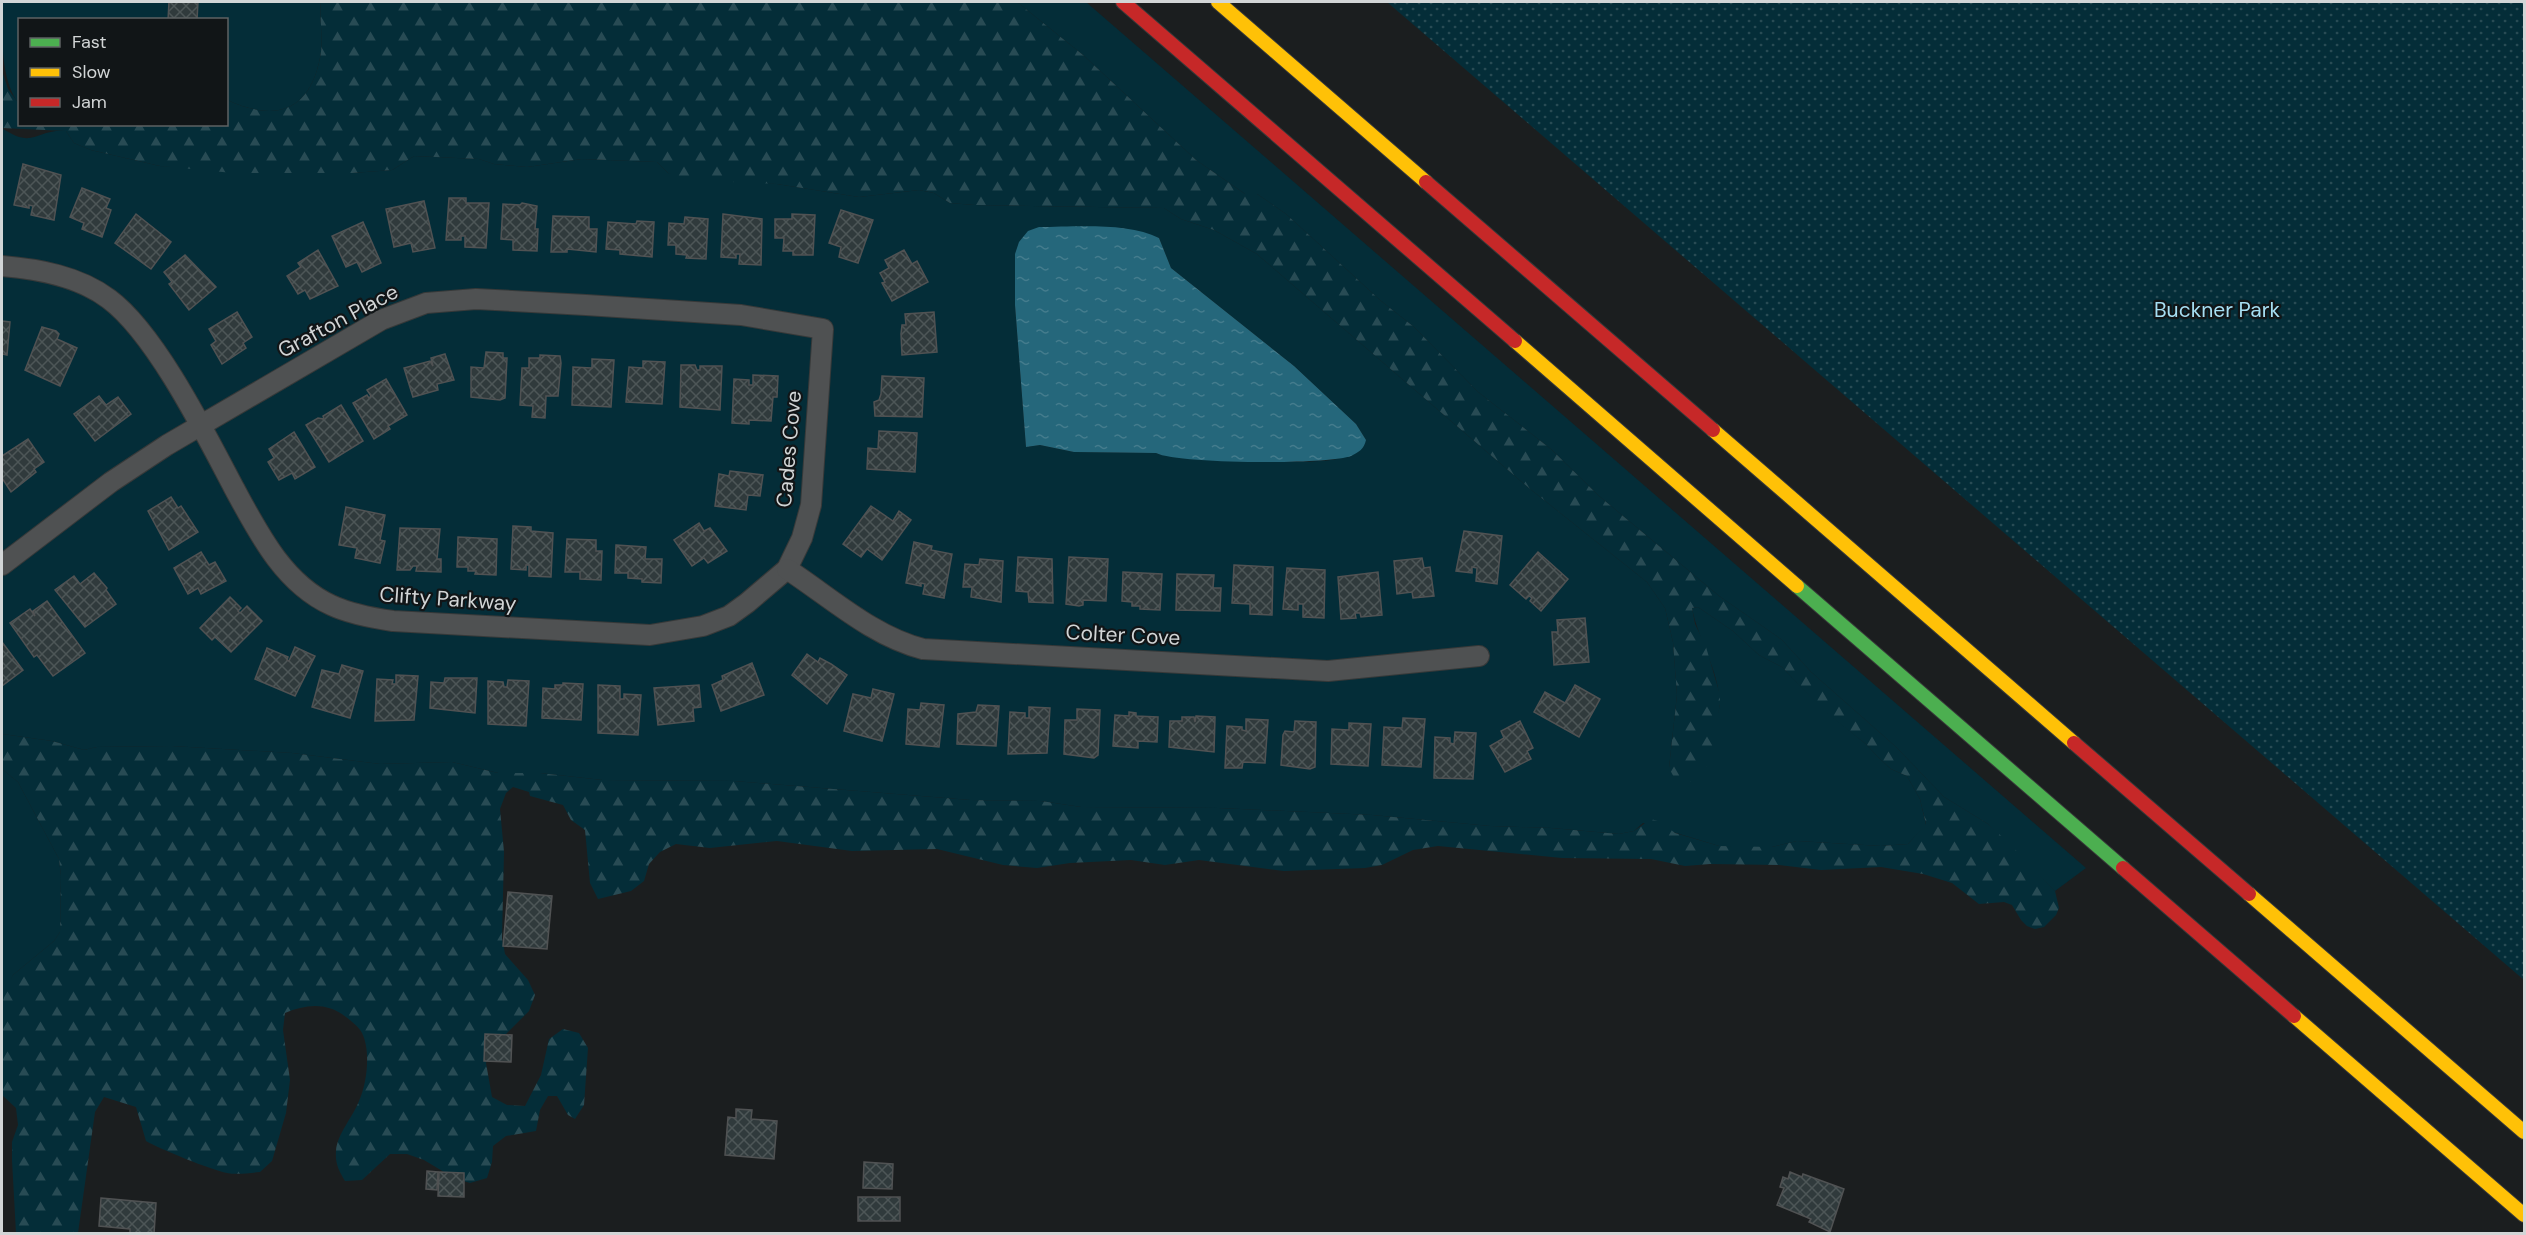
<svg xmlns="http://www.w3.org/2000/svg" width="2526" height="1235" font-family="'DM Sans',sans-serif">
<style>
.grass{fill:#042d38;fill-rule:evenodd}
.forest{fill:url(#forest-firs)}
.park{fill:url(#park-dots)}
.water{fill:url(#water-ripples)}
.building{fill:url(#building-cross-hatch);stroke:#505253;stroke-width:1.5}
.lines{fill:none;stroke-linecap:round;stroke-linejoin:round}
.street-casing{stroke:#373939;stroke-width:22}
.fast-casing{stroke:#373939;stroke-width:16}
.slow-casing{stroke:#373939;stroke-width:16}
.jam-casing{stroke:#373939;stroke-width:16}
.street{stroke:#4f5152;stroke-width:20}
.fast{stroke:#4caf50;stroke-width:14}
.slow{stroke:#ffc107;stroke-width:14}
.jam{stroke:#c62828;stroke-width:14}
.labels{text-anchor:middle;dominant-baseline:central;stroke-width:4.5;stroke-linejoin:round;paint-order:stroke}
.park-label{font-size:21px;fill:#a6def2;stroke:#111517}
.street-label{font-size:21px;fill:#d2d5d6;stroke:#111517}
</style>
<defs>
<pattern id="forest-firs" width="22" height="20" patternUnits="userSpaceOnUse" patternTransform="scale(1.5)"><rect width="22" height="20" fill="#042d38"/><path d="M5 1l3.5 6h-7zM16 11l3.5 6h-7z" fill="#284b54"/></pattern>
<pattern id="park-dots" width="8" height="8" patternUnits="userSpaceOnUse" patternTransform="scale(1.5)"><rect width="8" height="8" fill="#042d38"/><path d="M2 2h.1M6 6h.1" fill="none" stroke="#284b54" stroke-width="1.8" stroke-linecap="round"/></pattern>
<pattern id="water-ripples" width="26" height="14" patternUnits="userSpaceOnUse" patternTransform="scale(1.5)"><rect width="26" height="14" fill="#25677b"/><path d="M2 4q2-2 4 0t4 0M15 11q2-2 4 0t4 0" fill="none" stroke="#447c8d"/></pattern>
<pattern id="building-cross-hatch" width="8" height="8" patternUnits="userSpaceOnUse" patternTransform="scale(1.5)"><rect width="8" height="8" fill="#303a3c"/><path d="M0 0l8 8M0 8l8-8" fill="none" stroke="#4d5657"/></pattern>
</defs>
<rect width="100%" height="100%" fill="#1b1e1f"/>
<!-- grass -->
<g class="grass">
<path d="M2,2h319c-2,18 3,38 -1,56 -11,56 -47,63 -93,42l-1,-80h-206l-1,84c-19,-24 -17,-70 -17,-102z"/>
<path d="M1017,2h69l1000,866 -31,23 -67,-67 -44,-27 -48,-50 -85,-75 -29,-32 -63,-44 -120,-100 -47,-46 -74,-58 -64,-65 -33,-26 -95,-87 -29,-20h-12l-49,-34 -113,-105z"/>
<path d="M2,128c32,22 33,1 64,3l8,12 17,7 69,16 192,7 40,-3 22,-14 65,3 15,5 33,3 55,-8 75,3 11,11 109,11 82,13 60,-7 15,3 16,10 25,2 189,3 17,11 33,11 43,24 272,234 118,94 18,26 8,34 4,53 -8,73 49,-55 2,-9c-1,-34 -22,-64 -28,-96l6,-1 35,24 26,24 23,12 42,43 42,34 12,13 13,12 16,7 13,23 6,26 -18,19 -27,2 -84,-5 -25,6 -27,1 -26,-2 -76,-23 -9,8 -15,3 -68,-6 -61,-2 -118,-11 -154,-7 -137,-1 -40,-6 -71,-1 -236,-19 -132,-1 -62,-7h-42l-46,-11 -72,2 -88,-11 -121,-7 -74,1 -13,3 -32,-9 -50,-7zM1039,227l86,3 34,8 12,30 123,98 62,58 10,16c-8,6 -17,14 -27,18 -16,8 -167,3 -183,-5l-82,-1 -34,-7 -14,2 -11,-142v-51z"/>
<path d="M2,769l16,13 41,77 2,17 -1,56 -6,9 -41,34 -11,31z"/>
</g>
<!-- forest -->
<path class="forest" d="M321,2h696l66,53 113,105 49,34h12l29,20 95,87 33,26 64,65 74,58 47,46 120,100 63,44 29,32 85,75 48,50 44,27 19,17 48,50 4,17 -3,7 -12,12 -9,2 -8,-3 -6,-6 -9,-15 -8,-3 -25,2 -27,-21 -29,-9 -42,-7 -60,3 -42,-5 -69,-1 -25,2 -34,-7 -89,-1 -124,-12 -25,4 -31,15 -17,3 -81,3 -85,-11 -34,5 -34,-5 -61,3 -33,5 -34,-3 -66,-16 -85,2 -75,-10 -67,7 -34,-4 -16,8 -11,12 -5,17 -13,10 -33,8 -8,-16 -5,-53 -14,-10 -8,-15 -33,-9 -1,-4 -16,-5 -7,6 -6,16 4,43 -2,86 3,16 23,26 7,15 -6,16 -36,36 -7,16 6,34 15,8 18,1 16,-31 8,-36 14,-10 16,4 9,15 -4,57 -9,14 -7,-4 -11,-19h-9l-8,14 -4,21 -30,5 -13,10 -1,16 -5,16 -17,5 -16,-5 -30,-18 -17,-6h-17l-28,26 -17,1c-6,-10 -10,-17 -9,-30 1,-17 17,-34 23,-50 8,-18 12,-50 3,-68 -3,-6 -11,-12 -16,-16 -19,-15 -40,-13 -61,-4l-2,17 7,50 -4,33 -14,48 -12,11c-11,1 -23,3 -33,1 -16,-3 -67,-24 -81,-32l-10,-34 -32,-10 -9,15 -17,121h-62l-4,-73v-18l6,-17 -2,-17 -14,-13v-89l3,-15 8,-16 41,-34 6,-9 1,-56 -2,-17 -41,-77 -16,-13v-35l50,7 32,9 13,-3 74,-1 121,7 88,11 72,-2 46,11h42l62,7 132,1 236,19 71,1 40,6 137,1 154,7 118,11 61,2 68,6 15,-3 17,-12 10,3 14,11 44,13 53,1 25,-6 84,5 27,-2 18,-20 -6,-25 -13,-23 -16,-7 -13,-12 -12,-13 -42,-33 -42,-44 -23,-12 -26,-24 -35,-24 -6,1 3,16 11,23 14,48v9l-10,59 -18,18 -7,3 -9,-3 -7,-13 8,-73 -4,-53 -8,-34 -18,-26 -118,-94 -272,-234 -43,-24 -33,-11 -17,-11 -189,-3 -25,-2 -16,-10 -15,-3 -60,7 -82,-13 -88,-4 -21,-7 -11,-11 -75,-3 -55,8 -33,-3 -15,-5 -65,-3 -22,14 -40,3h-119l-73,-7 -69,-16 -17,-7 -8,-12 -64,-3v-57l6,18 11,15 1,20h206l1,-24c46,21 82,14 93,-42 4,-18 -1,-38 1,-56z"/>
<!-- park -->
<path class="park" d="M1387,2h1137v978z"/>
<!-- water -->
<path class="water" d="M1039,227c35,0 89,-5 120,11l12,30 123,98 62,58 10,16c-2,9 -7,12 -15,16 -23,9 -174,8 -195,-3l-82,-1 -34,-7 -14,2 -11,-142v-51l4,-12 9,-11z"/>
<!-- building -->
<g class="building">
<path d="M169,2h29l-1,18h-29z"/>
<path d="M23,164l38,11 -7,45 -23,-5 2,-9 -4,-1v3l-15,-3z"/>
<path d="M82,188l28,11 -4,9 5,2 -9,27 -20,-8 2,-6 -14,-6z"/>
<path d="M449,198h17v5h23l-3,45 -21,-1v-11h-4v4h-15z"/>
<path d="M424,201l11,47 -22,4 -2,-9 -17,4 -8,-38z"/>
<path d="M522,203l15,3 -2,23h3l-1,22 -24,-1v-10l-12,-1 2,-35 17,1z"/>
<path d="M841,210l32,10 -15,43 -19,-6 2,-10 -12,-4z"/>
<path d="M136,214l35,28 -20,27 -36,-26z"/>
<path d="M723,214l39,5 -1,46 -22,-1 1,-10h-4v4l-15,-1z"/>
<path d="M792,214l23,1 -2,40h-20v-4h-10l1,-13h-9v-19h17z"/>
<path d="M553,216l36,1v12h8l-1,23 -29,-3v3h-16z"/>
<path d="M685,217l23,2 -2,40 -20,-1 1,-3 -11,-1v-9h-8l1,-22 15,1z"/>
<path d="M637,221l17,1 -2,35 -32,-3v-4l-14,-1 2,-27 28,2z"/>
<path d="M363,222l18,41 -19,9 -5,-10 -11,5 -14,-31z"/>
<path d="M318,250l20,36 -28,13 -5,-9 -7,4 -11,-18 14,-9 -3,-4z"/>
<path d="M904,250l8,14 5,-3 11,21 -36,19 -10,-18 3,-1 -5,-9 9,-5 -4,-8z"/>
<path d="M185,255l31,32 -27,23 -20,-26 3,-2 -8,-10z"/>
<path d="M237,312l15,25 -9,6 3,5 -24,16 -11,-19 5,-4 -7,-12z"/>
<path d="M934,312l3,40 -35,3 -1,-21 1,-9h4l-1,-11z"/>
<path d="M2,321l8,1 -3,33 -5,-1z"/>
<path d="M42,327l14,4 3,3 -2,5 20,9 -17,38 -35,-16z"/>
<path d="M486,352l17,1v5h4l-2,40 -5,2 -29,-3v-30l13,1z"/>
<path d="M445,354l9,26 -17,4 1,6 -25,7 -9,-29 26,-7 3,5 -2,-8z"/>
<path d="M540,355l20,1 1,7 -3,33h-12l-1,22 -13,-1 1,-11 -13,-1 2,-37h7v-10h11z"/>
<path d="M592,359l22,1 -3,47 -39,-2 1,-38 19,1z"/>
<path d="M643,361l22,1 -3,42 -36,-2 3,-35 14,1z"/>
<path d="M681,365h14l2,5h3v-4h22l-2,44 -40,-3z"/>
<path d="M753,375l25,1 -1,21h-4l-2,24 -22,-1v4l-17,-1 2,-44 15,1v5h4z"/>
<path d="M882,376l42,2 -2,39 -47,-1 -1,-14 5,-2 2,-6z"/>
<path d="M386,379l21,36 -19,11 2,3 -16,10 -21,-36 14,-8 2,3 2,-2 -4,-6z"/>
<path d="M99,396l7,9 12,-8 13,17 -36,27 -21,-27z"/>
<path d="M341,405l22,36 -34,21 -23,-37 12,-7 6,1 -1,-3z"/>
<path d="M879,431l38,2 -2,39 -48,-3 1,-21 10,1z"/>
<path d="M294,432l21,35 -20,12 -3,-6 -13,7 -11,-18 6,-4 -5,-9z"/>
<path d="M28,439l16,23 -10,7 2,3 -25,20 -9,-14v-22z"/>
<path d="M730,471l33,4 -3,21 -12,-1 -2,15 -31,-4 4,-32 10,2z"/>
<path d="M171,497l7,11 3,-2 17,26 -29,18 -21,-39z"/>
<path d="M871,506l22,15 6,-10 12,9 -29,40 -15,-11 -6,8 -18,-13z"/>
<path d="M346,507l39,8 -5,25 5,1 -5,22 -25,-5 2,-10 -18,-3z"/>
<path d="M699,523l5,8 6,-3 17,23 -19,12 -4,-5 -12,8 -18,-26z"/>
<path d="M513,526l18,1v4l22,2 -2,44 -22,-1v-11h-3v5l-15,-1z"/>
<path d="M400,528l40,1 -3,30h4v13l-25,-1 1,-5h-4l-3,4h-13z"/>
<path d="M1464,531l38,5 -5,48 -21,-3 1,-13 -5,-1v6l-16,-2z"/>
<path d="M458,537l39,2 -1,36 -21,-1 1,-3h-8v-4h-11z"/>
<path d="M567,539l29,1v11h6l-1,29 -21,-1v-7h-15z"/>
<path d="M914,542l18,4 -1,4 21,4 -8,44 -21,-4 2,-10 -4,-1v3l-15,-3z"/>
<path d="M616,545l30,2 -1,12h17l-1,24 -19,-1v-3l-14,-1v-5h-13z"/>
<path d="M201,552l8,13 6,-3 11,19 -25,13 -3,-6 -10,6 -14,-26z"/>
<path d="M1538,552l30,27 -27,32 -11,-10 2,-3 -3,-2 -3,3 -16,-14z"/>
<path d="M1018,557l34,2 1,44 -24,-1 -1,-10 -12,-1z"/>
<path d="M1069,557l39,2 -2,42 -23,-1v5l-4,1 -13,-2z"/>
<path d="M1422,558l2,10 6,-1 4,29 -21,2 -1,-6 -15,2 -3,-33z"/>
<path d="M980,559l23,2 -2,41 -30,-5 1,-10h-9l2,-23 14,1z"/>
<path d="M1234,565l39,2 -1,48 -22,-1v-10l-18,-1z"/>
<path d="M1287,568l38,2 -1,48 -21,-1v-13h-5v6l-15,-1z"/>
<path d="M1123,572l39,2 -2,36 -20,-1v-3h-8v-4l-10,-1z"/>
<path d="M1378,572l4,43 -21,2 -1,-4h-5l1,5 -15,1 -3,-42z"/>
<path d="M94,573l13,15 -1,2 10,14 -31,23 -30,-37 19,-14 6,8z"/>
<path d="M1177,574l37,1 -1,13h8l-1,23 -44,-1z"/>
<path d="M230,597l11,11 -3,3 2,2 7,-7 15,15 -31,31 -16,-15 -3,3 -12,-12z"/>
<path d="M47,601l38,52 -32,23 -16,-21 -3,2 -24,-34 20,-14 5,7 -2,-5z"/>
<path d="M1585,618l4,44 -35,3 -2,-33h6l-1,-12z"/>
<path d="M2,642l21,28 -21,16z"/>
<path d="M295,647l20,9 -20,40 -40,-17 12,-31 21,9 -1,3 2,1z"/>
<path d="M807,654l11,8 2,-4 11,6 16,11 -20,29 -35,-29z"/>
<path d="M752,663l12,32 -43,16 -9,-26 11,-5 -1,-4z"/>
<path d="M342,665l21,6 -13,47 -38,-11 10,-37 17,4z"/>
<path d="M396,675l22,1 -4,44 -39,1 2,-42 16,1 -1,4h4z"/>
<path d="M445,678h32l-2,35 -45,-5 1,-26 13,1z"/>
<path d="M508,680l21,1 -3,45 -38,-2v-43l15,1 1,5h3z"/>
<path d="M563,683l20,1 -2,36 -39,-2 1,-30 12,1v-4h8z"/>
<path d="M598,685l22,1v13h4v-5l17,1 -3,40 -40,-2z"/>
<path d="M699,685l2,22 -8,1 1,13 -36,4 -4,-37z"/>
<path d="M1575,685l25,14 -21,38 -45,-25 11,-20 20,11z"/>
<path d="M873,689l21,5 -12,47 -38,-10 9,-37 18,4z"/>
<path d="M921,703l23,2 -5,42 -33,-3 2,-35 12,1z"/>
<path d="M978,705l21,1 -3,40 -39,-2 1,-30 18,-2z"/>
<path d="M1029,707l21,1 -3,45 -39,1 2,-42 15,1v5h4z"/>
<path d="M1077,709l23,1 -2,45 -4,3 -30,-4 1,-34h12z"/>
<path d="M1129,712l7,1v3l22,1 -1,25 -19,-1v7l-25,-2 2,-31 14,1z"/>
<path d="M1196,716l19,1 -1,35 -45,-5 1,-26h12v-4h12l1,5z"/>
<path d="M1403,718l22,1 -4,48 -39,-2 2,-38 18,1z"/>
<path d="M1246,719l22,1 -3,43 -22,-1 -1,6h-17l2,-42 15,1v3l4,1z"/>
<path d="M1295,721l21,1 -1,45 -5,2 -29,-4 2,-30 2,-4 9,1z"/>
<path d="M1520,721l13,27 -6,3 4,8 -26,13 -15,-26 14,-8 -3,-7z"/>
<path d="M1349,723l22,1 -3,42 -37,-2 1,-35 17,1z"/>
<path d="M1455,732l21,1 -3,46 -39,-1 1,-41 15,1v5l4,1z"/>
<path d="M508,892l44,4 -5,53 -44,-3z"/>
<path d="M485,1034l27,1 -1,27 -27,-1z"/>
<path d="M736,1109l16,1 -1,9 26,2 -3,38 -49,-4 3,-38 8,1z"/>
<path d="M864,1162l29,2 -1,25 -29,-1z"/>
<path d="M427,1171l11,1 -1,18 -11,-1z"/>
<path d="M439,1172l25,1v24l-26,-1z"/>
<path d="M1790,1172l12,5 1,-3 41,15 -14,43 -21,-10 2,-3 -34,-14 7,-17 -4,-1 3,-10 5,2z"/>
<rect x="858" y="1197" width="42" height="24"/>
<path d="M101,1198l55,5 -2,31h-24v-5l-31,-3z"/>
</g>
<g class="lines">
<!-- street casing -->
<g class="street-casing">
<g id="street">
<path d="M2,266c36,3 77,10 107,33 47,35 97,136 125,189 24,44 49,95 97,117 19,9 41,13 62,16l257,14 53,-9 26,-10 18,-13 40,-34 15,-31 9,-33 12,-176 -82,-14 -155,-10 -110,-6 -50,4 -45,17 -214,125 -56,37 -109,83"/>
<path d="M787,569c43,28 85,67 136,80l405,22 151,-15"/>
</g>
</g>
<!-- fast casing -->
<g class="fast-casing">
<path id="fast" d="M1797,586l326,282"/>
</g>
<!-- slow casing -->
<g class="slow-casing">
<g id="slow">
<path d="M1218,2l208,180"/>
<path d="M1515,341l282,245"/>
<path d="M1713,430l361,313"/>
<path d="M2249,894l275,238"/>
<path d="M2294,1016l230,199"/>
</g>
</g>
<!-- jam casing -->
<g class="jam-casing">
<g id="jam">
<path d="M1123,2l392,339"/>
<path d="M1426,182l287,248"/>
<path d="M2074,743l175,151"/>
<path d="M2123,868l171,148"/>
</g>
</g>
<!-- street -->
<use href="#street" class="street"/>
<!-- fast -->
<use href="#fast" class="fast"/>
<!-- slow -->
<use href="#slow" class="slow"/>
<!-- jam -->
<use href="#jam" class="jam"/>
</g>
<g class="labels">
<!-- park labels -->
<g class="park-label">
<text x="2217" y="310">Buckner Park</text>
</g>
<!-- street labels -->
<g class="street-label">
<text transform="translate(338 321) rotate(-28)">Grafton Place</text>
<text transform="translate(789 449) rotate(-85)">Cades Cove</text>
<text transform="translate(448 599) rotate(4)">Clifty Parkway</text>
<text transform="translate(1123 635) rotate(3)">Colter Cove</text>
</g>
</g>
<!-- border -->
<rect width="2526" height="1235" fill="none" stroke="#d2d5d6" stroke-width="6"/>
<!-- legend -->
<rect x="18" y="18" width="210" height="108" fill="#111517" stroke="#5e6263" stroke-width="1.5"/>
<rect x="30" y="38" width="30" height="9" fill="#4caf50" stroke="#5e6263" stroke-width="1.5"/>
<text x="72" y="48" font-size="18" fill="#d2d5d6">Fast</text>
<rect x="30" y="68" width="30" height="9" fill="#ffc107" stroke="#5e6263" stroke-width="1.5"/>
<text x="72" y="78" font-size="18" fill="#d2d5d6">Slow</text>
<rect x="30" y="98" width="30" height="9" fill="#c62828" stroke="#5e6263" stroke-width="1.5"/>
<text x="72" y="108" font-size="18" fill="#d2d5d6">Jam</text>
</svg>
